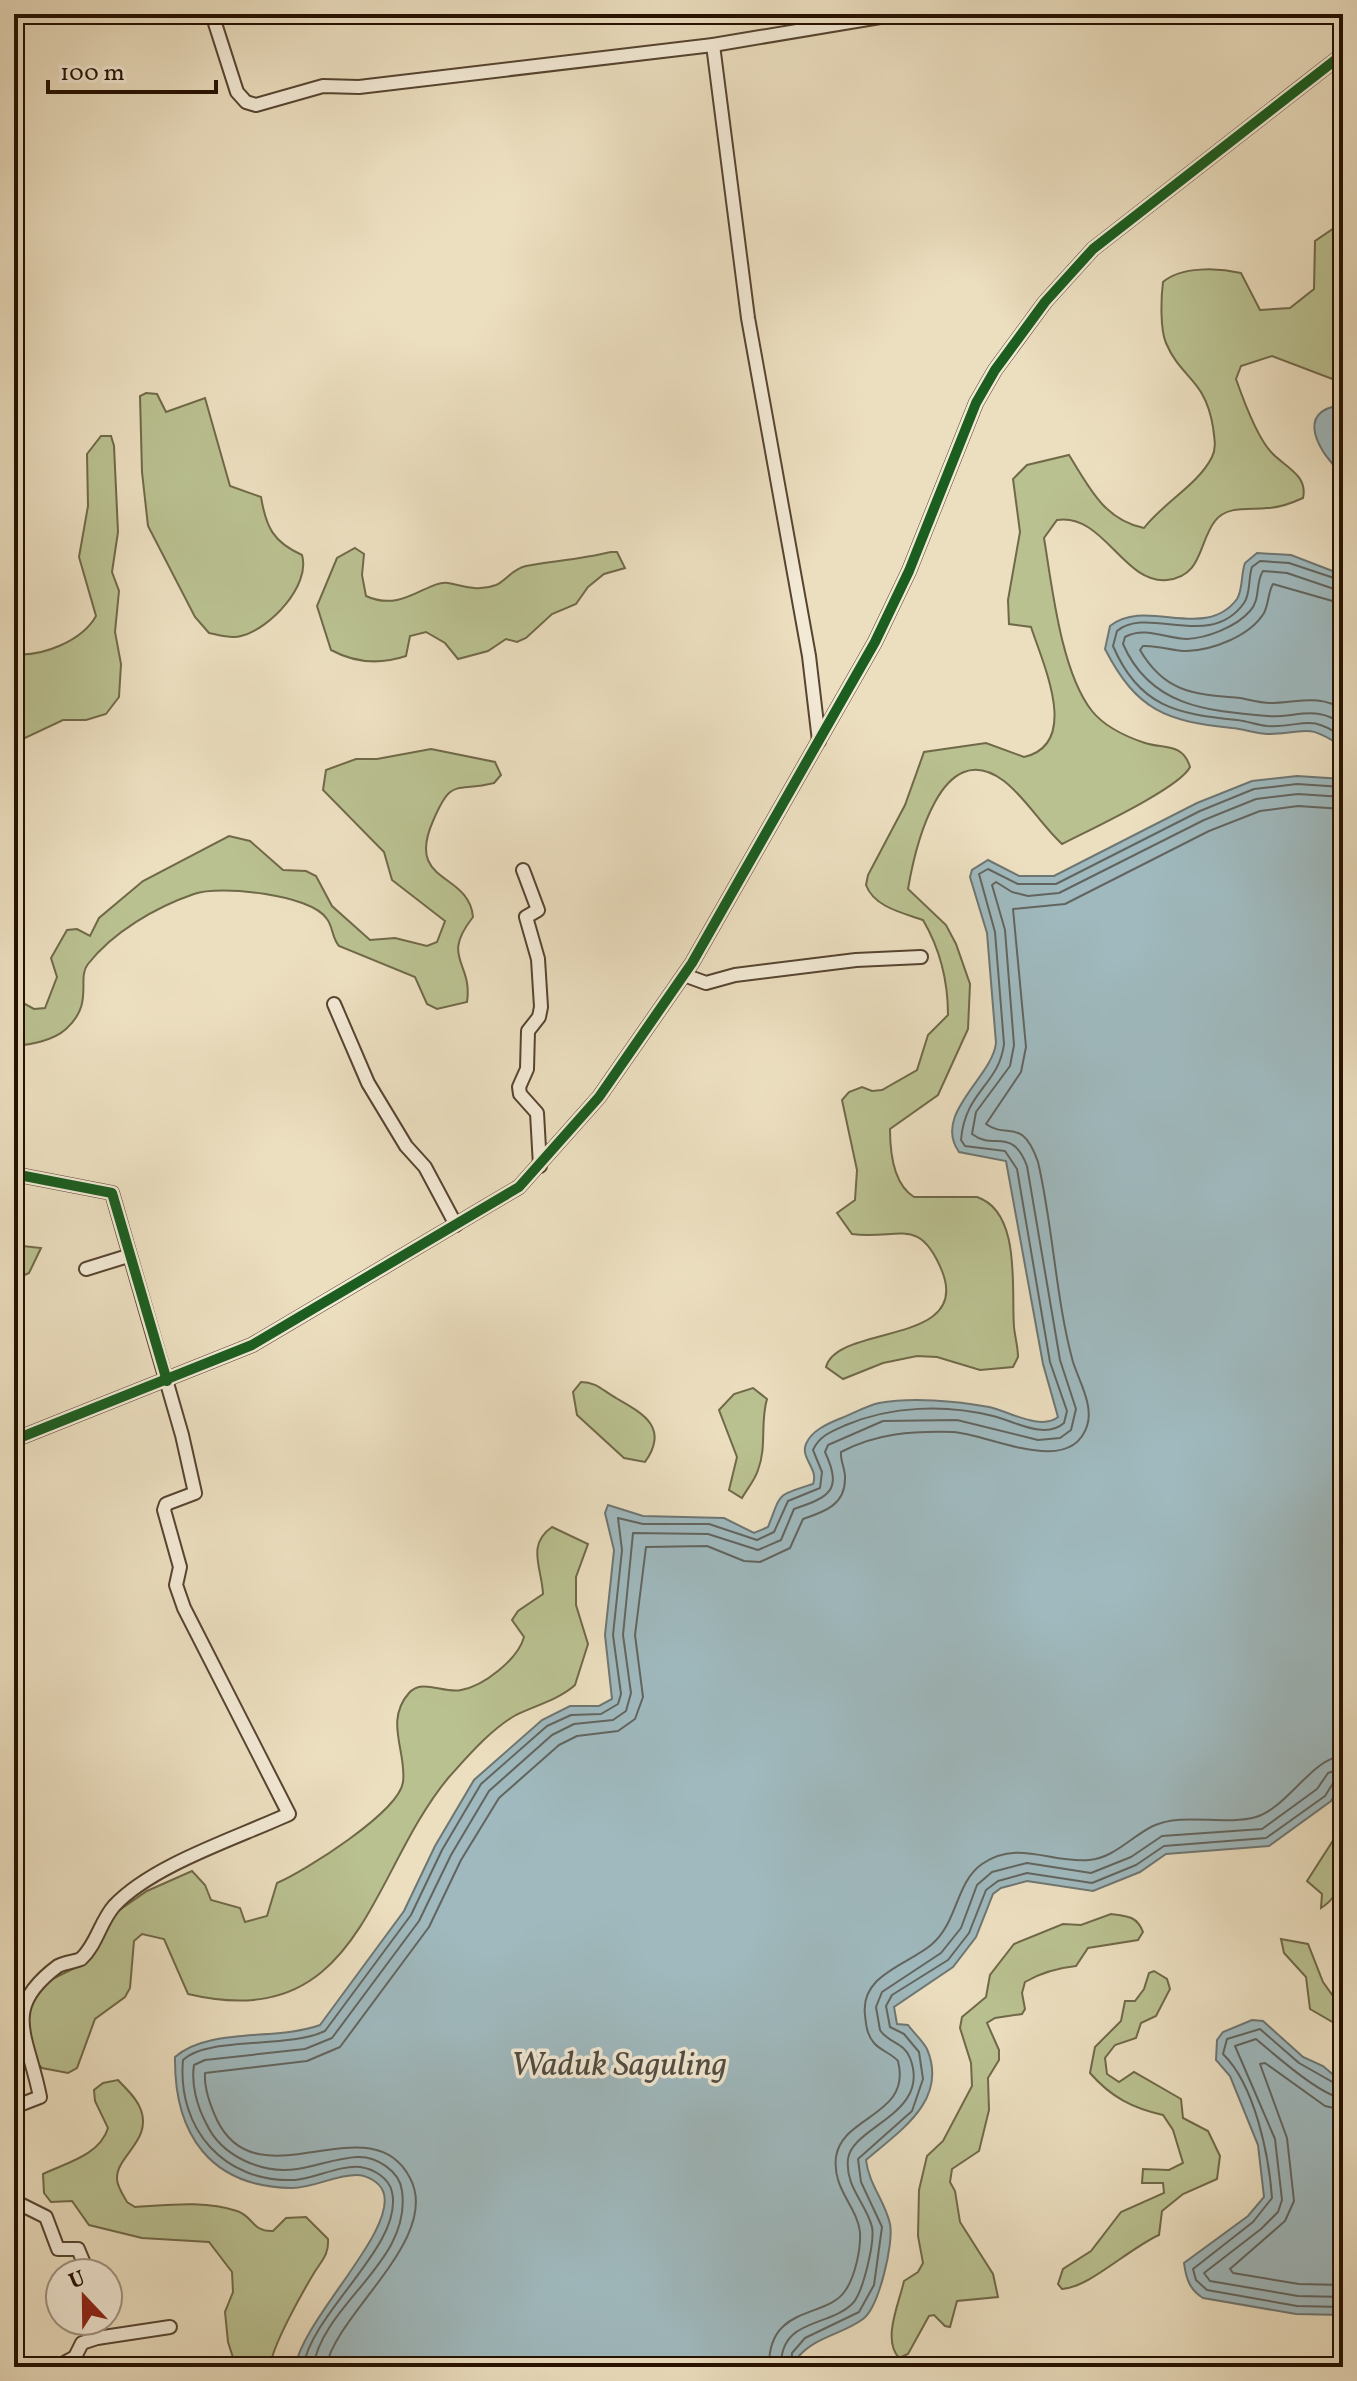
<svg xmlns="http://www.w3.org/2000/svg" width="1357" height="2381" font-family="Vollkorn,serif">
<style>
.green{fill:#bac191;stroke:#706948;stroke-width:2}
.water{fill:#9fb9be;stroke:#6e7672;stroke-width:2}
.lines{fill:none;stroke-linecap:round;stroke-linejoin:round}
.shore{stroke:#62655f;stroke-width:2}
.minor-casing{stroke:#574430;stroke-width:16}
.minor{stroke:#f3ead6;stroke-width:12}
.cycleway-casing{stroke:#f3ead6;stroke-width:15}
.cycleway{stroke:#1b5e20;stroke-width:10}
.labels{text-anchor:middle;dominant-baseline:central;stroke-width:7;stroke-linejoin:round;paint-order:stroke}
.water-label{font-size:34px;font-style:italic;fill:#504c42;stroke:#f3ead6}
</style>
<rect width="100%" height="100%" fill="#ecdfc0"/>
<filter id="stains"><feTurbulence type="fractalNoise" baseFrequency=".0025" numOctaves="4"/><feColorMatrix values="0 0 0 0 .2 0 0 0 0 .09 0 0 0 0 .02 0 0 0 .5 -.17"/></filter>
<radialGradient id="worn" r=".72"><stop offset=".6" stop-color="#630" stop-opacity="0"/><stop offset="1" stop-color="#630" stop-opacity=".3"/></radialGradient>
<!-- green -->
<g class="green">
<path d="M1343,222v161l-71,-27 -31,10 -5,13c7,20 22,61 37,75 14,14 35,22 30,44 -11,5 -23,10 -36,10 -16,2 -40,-3 -52,13 -17,22 -12,55 -48,59 -44,4 -63,-67 -110,-60l-13,18c8,48 17,134 48,173 12,15 35,26 53,32 19,6 38,0 45,24 -10,21 -101,63 -128,77 -21,-19 -35,-45 -58,-63 -63,-47 -89,67 -96,108l38,36 10,19 14,40 -2,45 -30,66 -48,34c0,24 3,55 24,68h63c45,15 34,94 37,130 1,10 4,20 4,30l-5,10 -33,3 -43,-13 -20,-1 -34,7 -40,16 -17,-12c11,-43 146,-21 116,-96 -23,-56 -43,-31 -90,-37l-15,-21 18,-13 2,-30 -15,-70 7,-8 13,-5 10,4 10,-1 35,-20 11,-35 20,-20c0,-33 -8,-66 -25,-95 -20,-7 -49,-13 -57,-35l2,-10 37,-70 19,-53 62,-9 38,14c57,-13 19,-93 7,-130l-22,-3 -1,-24 12,-68 -7,-53 14,-14 42,-10c20,32 35,65 75,73 19,-25 54,-43 68,-71 5,-10 2,-20 1,-30 -8,-49 -32,-48 -47,-84 -6,-14 -5,-45 -3,-61 18,-16 56,-14 78,-9l19,37 30,-2 24,-19 1,-48z"/>
<path d="M146,393l11,1 9,18 39,-14 25,88 31,11c5,30 12,45 41,58 9,30 -32,74 -61,81 -10,3 -22,-1 -32,-3l-14,-16 -47,-91 -6,-54 -2,-76z"/>
<path d="M101,436h10l3,10 4,86 -6,40 7,19 -4,41 6,32 -2,33 -13,17 -20,6h-23l-38,18 -11,-3v-81c28,3 68,-13 82,-38l-17,-59 9,-51 -1,-52z"/>
<path d="M355,548l9,6 -2,21 4,21c37,17 61,-16 82,-13 16,3 30,9 48,2 11,-5 16,-16 30,-19 29,-5 55,-7 85,-14h6l8,16 -21,6 -16,13 -12,17 -24,10 -26,24 -9,4 -11,-3 -18,12 -30,8 -13,-16 -19,-11 -16,4 -4,20c-27,9 -51,7 -75,-6l-14,-44 20,-48z"/>
<path d="M431,749l64,13 6,13 -7,8c-39,10 -42,-7 -61,38 -28,64 36,50 40,96 -33,42 0,44 -6,85l-30,7 -10,-5 -12,-27 -76,-31c-7,-8 -6,-19 -12,-27 -16,-25 -108,-34 -133,-25 -38,13 -81,38 -106,70 -12,15 7,39 -22,65 -12,11 -37,17 -52,16v-47l20,11 11,-1 12,-31 -6,-19 16,-28 10,-1 13,7 9,-18 44,-37 86,-45 21,5 33,29 23,1 10,5 16,30 38,34 25,-2 32,8 10,-4 8,-21 -53,-41 -8,-28 -61,-62 3,-20 30,-11h21z"/>
<path d="M14,1245l27,3 -12,25 -13,6 -2,19z"/>
<path d="M581,1382c16,0 22,9 35,16 26,15 54,29 29,64l-21,-4 -47,-43 -4,-23z"/>
<path d="M753,1388l14,11c-7,23 0,48 -9,71 -3,10 -11,19 -16,28l-13,-8 8,-33 -18,-47 15,-16z"/>
<path d="M552,1527l36,17 -12,33v28l12,39 -13,41c-15,14 -41,21 -59,30 -25,14 -48,41 -67,62 -81,97 -88,258 -261,217l-24,-55 -22,-5 -8,7 -4,47 -5,9 -30,22 -18,49 -9,5 -26,-5 -7,-7 -9,-53 12,-22 45,-22 32,-51 32,-22 45,-20 13,14 6,15 29,8 5,14 22,-6 10,-33c28,-12 122,-71 126,-101 4,-30 -19,-61 6,-89 13,-15 35,1 52,-3 23,-4 57,-31 63,-53l-12,-17 6,-9 25,-17c-1,-26 -17,-49 9,-67z"/>
<path d="M1343,1825c0,31 7,65 -22,83l1,-14 -15,-13z"/>
<path d="M1111,1914c16,2 26,2 32,18l-5,8 -50,8 -12,18c-19,2 -34,6 -51,16l-3,11 3,16 -3,5 -27,4 -8,5 12,27v10l-11,18 1,32 -10,41 -27,18 -2,13 5,9 5,31 33,52 5,23 -41,4 -7,26 -5,-1 -11,-11 -5,1 -21,38 -9,4c-17,-19 0,-54 5,-77l14,-9 5,-9 -5,-27 1,-46 8,-34 16,-15 29,-55 -1,-23 -11,-35 2,-11 24,-20 4,-22 24,-31 49,-20 18,1z"/>
<path d="M1281,1939l27,5 15,38 20,28v25l-9,-12 -24,-14 -4,-32 -22,-24z"/>
<path d="M1154,1971l13,8 3,10 -14,27 -15,7 -5,15 -21,7 -10,13 2,16 12,8 15,-10 47,27 2,19 25,13 12,25 -3,23 -34,15 -21,17 -3,24c-31,14 -69,52 -97,54l-4,-5 5,-15 28,-18 30,-39 43,-19 -1,-10h-21l1,-14 26,1 14,-7 -10,-33 -10,-15c-31,-7 -52,-18 -73,-42l5,-26 26,-26 4,-20h10l9,-12 5,-16z"/>
<path d="M118,2080c8,9 19,18 23,30 11,31 -25,46 -24,69 0,7 6,16 10,23l8,5c33,-2 70,-7 102,4 16,5 15,21 36,20l13,-13 20,-1 22,22c1,16 -6,21 -14,34 -12,20 -42,73 -44,94h-34l-8,-25 -3,-30 8,-20 -1,-20 -23,-30 -67,-4 -53,-13 -17,-24 -21,1 -7,-9 -1,-19c23,-11 57,-19 65,-46l-13,-27 -1,-11 9,-7z"/>
</g>
<!-- water -->
<g class="water">
<path d="M1343,405v70c-23,-21 -51,-65 0,-70z"/>
<path d="M1257,553l34,2 52,20v172c-40,-26 -33,-13 -75,-13 -11,0 -24,-5 -36,-6 -66,-7 -95,-17 -127,-79l5,-23c36,-29 95,16 127,-27 6,-9 4,-26 8,-36z"/>
<path d="M1297,776l46,3v1002l-12,20 -62,45 -103,8 -26,18 -47,19 -66,-10 -26,7 -8,6 -17,43 -23,30 -59,40 3,17 11,1c5,7 15,16 19,24 22,52 -29,83 -61,111 3,25 19,41 24,64 4,19 -11,83 -27,95 -20,15 -46,17 -64,37v11h-504c9,-50 104,-138 88,-176 -4,-9 -15,-15 -25,-16 -21,-1 -44,13 -66,13 -82,-1 -118,-54 -117,-131 34,-30 102,-16 145,-32l84,-114 31,-65 39,-66 68,-60 28,-14h29l13,-7 -7,-64 9,-85 -9,-37 3,-8 35,11 81,2 30,15 14,-6c14,-35 7,-31 45,-43 6,-15 -13,-26 -7,-40 5,-13 21,-20 33,-25 13,-5 27,-13 40,-16 33,-6 77,-2 110,4 19,4 52,24 69,10l-15,-53 -37,-203 -47,-9c-27,-38 33,-74 37,-109l-9,-110 -17,-56 2,-7 16,-10 31,16h35l143,-73 55,-22z"/>
<path d="M1252,2020l11,1 40,36 20,9 20,17v232l-47,-1 -93,-16c-13,-8 -17,-19 -19,-35l64,-47 16,-19 -6,-52 -28,-69 -14,-16 1,-20 6,-8z"/>
</g>
<g class="lines">
<!-- shore -->
<g class="shore">
<path d="M1343,581l-54,-18 -29,-2 -8,6c-4,11 -1,26 -8,36 -34,48 -96,2 -127,28l-4,15c26,61 64,68 124,74 10,1 20,5 30,6 38,2 39,-14 76,11"/>
<path d="M1343,592l-56,-19 -24,-2c-8,12 -2,28 -13,40 -14,16 -43,27 -63,28 -20,0 -42,-13 -62,-2l-2,7c27,62 83,67 144,72 29,2 50,-12 76,9"/>
<path d="M1343,604l-70,-20c-5,8 -4,19 -9,29 -14,23 -51,37 -77,38 -15,0 -29,-6 -44,-5l-3,4c25,43 54,44 100,48 10,2 21,5 30,5 26,0 50,-10 73,7"/>
<path d="M1343,2088l-44,-25 -39,-34 -33,10 -4,15c32,31 46,102 49,144l-19,24 -60,47 3,11 11,10 90,16 46,1"/>
<path d="M1343,2098c-21,-1 -69,-44 -87,-59l-21,7 40,93 7,61 -4,12 -17,17 -57,44 6,8 88,15 45,1"/>
<path d="M1343,2110l-18,-4 -60,-43 -5,1 27,74 7,63 -9,20 -55,48 3,4 66,11 44,1"/>
<path d="M303,2367c10,-57 101,-122 89,-175 -3,-14 -18,-23 -32,-25 -20,-2 -44,11 -65,13 -71,3 -118,-51 -112,-120 25,-24 105,-11 142,-29l86,-116 31,-65 39,-66 66,-58 24,-11 30,-1 17,-10 3,-10 -8,-59 9,-85 -4,-32 25,6h66l48,16 17,-8 14,-31 32,-13 2,-16 -9,-22c6,-14 19,-19 33,-25 45,-19 99,-21 147,-9 21,5 52,24 71,7l3,-12 -17,-49 -33,-193 -12,-18 -40,-5 -4,-6c4,-49 38,-55 43,-96l-9,-112 -16,-58 9,-5 30,15h38l144,-73 54,-22 43,-5 46,3"/>
<path d="M313,2367c11,-65 99,-105 89,-176 -2,-20 -26,-35 -45,-34 -20,1 -40,9 -60,12 -36,5 -76,-13 -91,-46 -9,-17 -15,-39 -12,-58l11,-5 100,-11 27,-11 87,-117 32,-66 38,-64 63,-56 22,-11 39,-4 13,-9 5,-18 -8,-58 10,-102 75,1 50,16 23,-10 13,-31c35,-12 49,-18 31,-57l3,-7 55,-24 74,-1 81,20 22,-2 11,-8 5,-21 -16,-49 -33,-194c-15,-40 -33,-15 -55,-32l4,-22 34,-46 4,-21 -9,-115 -13,-45 4,-3 16,10 16,4 31,-3 145,-73 52,-21 42,-5 45,3"/>
<path d="M326,2367c10,-54 116,-129 84,-189 -40,-77 -152,27 -193,-58 -6,-13 -13,-32 -12,-47l102,-12 33,-14 89,-120 32,-67 38,-62 60,-53 18,-9 41,-5 17,-12 8,-22 -8,-62 11,-88 61,-1 37,15 16,1 30,-14 13,-29c21,-7 43,-14 42,-42 0,-9 -5,-17 -4,-25 36,-19 71,-21 112,-20 36,2 117,46 134,-6 7,-20 -8,-45 -14,-64 -17,-61 -20,-136 -35,-200 -16,-46 -30,-22 -52,-38l35,-52 5,-25 -13,-138 52,-5 144,-73 51,-20 38,-5 45,3"/>
<path d="M769,2367c-1,-63 57,-48 76,-76 10,-14 16,-42 15,-59 -3,-26 -28,-43 -24,-75 6,-42 76,-41 62,-96 -7,-8 -17,-10 -24,-18 -7,-8 -8,-18 -9,-28 -5,-40 42,-50 66,-70 27,-22 24,-62 51,-81 36,-25 70,0 107,-4 25,-2 43,-24 64,-34 30,-14 71,0 103,-9 31,-9 57,-60 87,-61"/>
<path d="M781,2367c-1,-50 48,-39 72,-64 10,-11 22,-61 19,-76 -6,-24 -27,-40 -24,-68 4,-33 84,-45 62,-101 -6,-16 -22,-15 -30,-28l-4,-23 6,-15 59,-39 20,-25 16,-43 15,-13 35,-9 64,10 40,-16 31,-21 100,-7 55,-40 11,-16 15,-5"/>
<path d="M791,2367l1,-14 13,-15 54,-26 15,-27 8,-58 -21,-45 -3,-23 54,-48 11,-32 -4,-27 -15,-18 -14,-7 -4,-21 6,-11 56,-35 21,-27 17,-43 12,-9 29,-8 65,10 44,-18 28,-19 102,-8 59,-42 10,-16 8,-2"/>
</g>
<!-- minor casing -->
<g class="minor-casing">
<g id="minor">
<path d="M212,14l25,78 9,10 10,3 67,-19 36,1 354,-42 185,-31"/>
<path d="M713,45l35,273 61,338 10,85"/>
<path d="M523,870l15,40 -12,7 12,42 3,48 -2,10 -11,14 -1,38 -8,18 1,7 17,19 3,53"/>
<path d="M684,975l22,8 29,-8 121,-15 65,-3"/>
<path d="M334,1004l34,79 38,63 19,21 31,58"/>
<path d="M14,1174l98,19 70,242 13,58 -29,11 -2,6 16,57 -4,18 8,23 105,206c-52,24 -137,51 -175,92 -14,16 -17,38 -33,53 -7,3 -15,3 -23,7 -58,43 -30,69 -18,131l-26,10"/>
<path d="M86,1269l42,-13"/>
<path d="M14,1440l238,-95 267,-158 80,-90 93,-134 183,-321 34,-71 67,-168 19,-33 50,-68 48,-53 250,-195"/>
<path d="M14,2201l32,16 12,32h20l10,24"/>
<path d="M97,2338l73,-11"/>
<path d="M57,2367l18,-10 7,-14 15,-5 -3,-17"/>
</g>
</g>
<!-- minor -->
<use href="#minor" class="minor"/>
<!-- cycleway casing -->
<g class="cycleway-casing">
<g id="cycleway">
<path d="M14,1174l98,19 55,188"/>
<path d="M14,1440l238,-95 267,-158 80,-90 93,-134 183,-321 34,-71 67,-168 19,-33 50,-68 48,-53 250,-195"/>
</g>
</g>
<!-- cycleway -->
<use href="#cycleway" class="cycleway"/>
</g>
<g class="labels">
<!-- water labels -->
<g class="water-label">
<text x="619" y="2066">Waduk Saguling</text>
</g>
</g>
<!-- margin -->
<rect width="1357" height="2381" fill="none" stroke="#ecdfc0" stroke-width="48"/>
<rect x="16" y="16" width="1325" height="2349" fill="none" stroke="#251100" stroke-width="4"/>
<rect x="24" y="24" width="1309" height="2333" fill="none" stroke="#251100" stroke-width="2"/>
<!-- north arrow -->
<g transform="translate(84 2297) rotate(338)"><circle r="38" fill="#f3ead6" stroke="#a19380" stroke-width="2"/>
<path d="M0-6L14 30L0 20L-14 30Z" fill="#8f2418"/>
<text y="-12" font-size="22" font-weight="bold" text-anchor="middle" fill="#251100">U</text>
</g>
<!-- scale -->
<path d="M48 80v12h168v-12" fill="none" stroke="#251100" stroke-width="4"/>
<text x="60" y="80" font-size="24" fill="#251100" stroke="#f3ead6" stroke-width="6" paint-order="stroke">100 m</text>
<rect width="100%" height="100%" filter="url(#stains)"/>
<rect width="100%" height="100%" fill="url(#worn)"/>
</svg>
